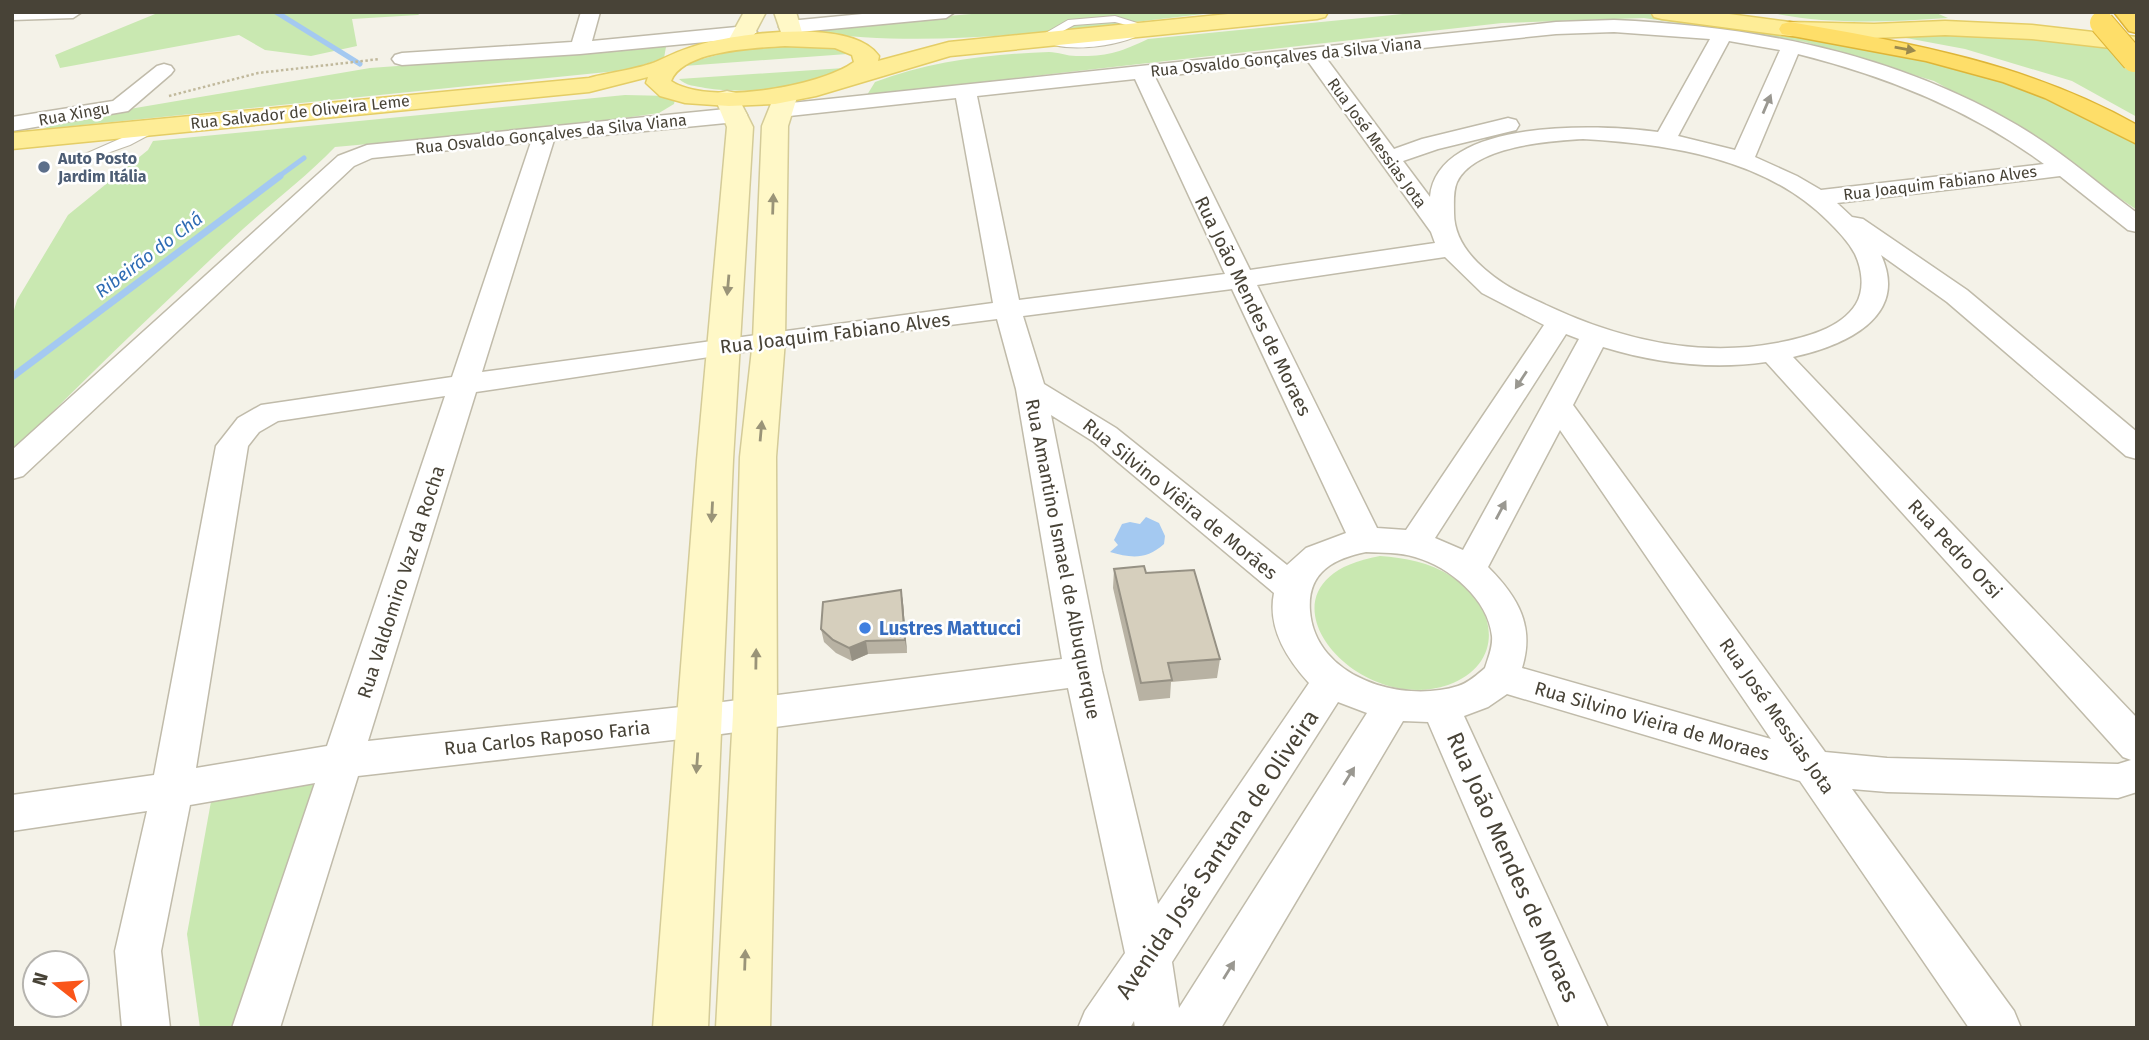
<svg xmlns="http://www.w3.org/2000/svg" width="2149" height="1040" font-family="'Fira Sans',sans-serif">
<style>
.green{fill:#c9e8b1}
.water{fill:#a4c9f1}
.lines{fill:none;stroke-linecap:round;stroke-linejoin:round}
.stream-far1{stroke:#a4c9f1;stroke-width:5}
.stream{stroke:#a4c9f1;stroke-width:7}
.lane-casing{stroke:#c0bbaa;stroke-width:2}
.street-casing{stroke:#c0bbaa;stroke-width:3}
.secondary-casing{stroke:#d4cb98;stroke-width:3}
.primary-casing{stroke:#e4cd66;stroke-width:3}
.highway-casing{stroke:#deb538;stroke-width:3}
.path{stroke:#c1b99c;stroke-width:2.5;stroke-dasharray:2.5 2.5;stroke-linecap:butt}
.lane{fill:#fff;fill-rule:evenodd}
.street{fill:#fff;fill-rule:evenodd}
.secondary{fill:#fff8c7;fill-rule:evenodd}
.primary{fill:#feed97;fill-rule:evenodd}
.highway{fill:#fede69;fill-rule:evenodd}
.highway-bridge-casing{stroke:#deb538;stroke-width:26;stroke-linecap:butt}
.highway-bridge{stroke:#fede69;stroke-width:24}
.wall{fill:#b8b2a3}
.shaded-wall{fill:#969184}
.building{fill:#d6cfbd;stroke:#969184;stroke-width:2}
.oneway{fill:#9a894e}
.oneway2{fill:#9a9891}
.oneway3{fill:#9a9478}
.service-dot{fill:#5c6f8a;stroke:#fff;stroke-width:2.5}
.shop-dot{fill:#3f7fe0;stroke:#fff;stroke-width:2.5}
.labels{text-anchor:middle;dominant-baseline:central;stroke-width:5;stroke-linejoin:round;paint-order:stroke}
.far-street-label{font-size:16px;fill:#484337;stroke:#fff}
.far-service-label{font-size:16px;font-weight:bold;fill:#4e5e75;stroke:#fff;text-anchor:start}
.far-water-label{font-size:18px;font-style:italic;fill:#2f6cb4;stroke:#fff}
.street-label{font-size:19px;fill:#484337;stroke:#fff}
.shop-label{font-size:19px;font-weight:bold;fill:#366cbe;stroke:#fff;text-anchor:start}
.near-street-label{font-size:23px;fill:#484337;stroke:#fff}
</style>
<rect width="100%" height="100%" fill="#f4f2e8"/>
<!-- green -->
<g class="green">
<path d="M160,12h262l-4,3 -66,4 5,27 -46,10 -46,-6 -26,-15 -179,33 -5,-13z"/>
<path d="M996,12h226c-134,14 -277,39 -410,20l50,-9z"/>
<path d="M1423,12h212l139,19 213,40 60,23 90,51v65l-132,-90 -71,-39 -129,-39 -161,-24 -142,5 -635,72 8,-13c55,-21 115,-28 174,-30 9,0 18,4 27,4 31,1 44,-4 72,-17z"/>
<path d="M1767,12h167l14,6c-61,4 -121,7 -181,-6z"/>
<path d="M1963,29l147,17 27,24v47l-65,-36 -107,-32 -91,-17z"/>
<path d="M818,44l43,9 -177,13 7,-4 60,-16z"/>
<path d="M659,47h7l-2,11 -37,12 -584,59 16,-8 311,-53z"/>
<path d="M859,67l-6,5c-52,12 -94,24 -148,16 -9,-2 -19,-2 -26,-9z"/>
<path d="M625,95l45,1 5,3 -1,5 -15,9 -90,13 -234,21c-29,30 -61,54 -92,82 -78,73 -156,147 -231,224v-136l5,-17 51,-85 80,-65 5,-9z"/>
<path d="M1380,556c25,2 49,6 71,20 47,29 55,88 -3,109 -96,33 -207,-105 -68,-129z"/>
<path d="M326,781l-84,247h-42l-13,-94 25,-138z"/>
</g>
<!-- water -->
<path class="water" d="M1146,517l13,6 6,13 -1,8c-18,16 -33,14 -54,8l8,-7 -4,-5 8,-16 8,-2 10,2z"/>
<g class="lines">
<!-- stream-far1 -->
<g class="stream-far1">
<path d="M276,12l84,52"/>
<path d="M278,177l26,-19"/>
</g>
<!-- stream -->
<path class="stream" d="M12,377l268,-201"/>
<!-- lane casing -->
<g class="lane-casing">
<g id="lane">
<path d="M1115,16l38,12c-26,18 -89,28 -116,10l31,-18zM1115,22l23,6 -40,12 -46,-3 22,-12z"/>
<path d="M156,123l4,2v4l-30,16 -48,17 -6,-4z"/>
</g>
</g>
<!-- street casing -->
<g class="street-casing">
<g id="street">
<path d="M12,12h70l-9,6 -61,2z"/>
<path d="M581,12h19l-8,29 155,-15 10,6 -10,6 -167,16 -178,11 -7,-2 -3,-4 3,-4 7,-2 170,-11z"/>
<path d="M883,12h72l-9,6 -157,15 -10,-6 10,-6z"/>
<path d="M1614,20c140,6 280,33 403,105 43,25 80,58 120,88v19l-9,-2 -68,-54 -223,27 15,14 11,2 104,71 170,142v27l-11,-3 -179,-154 -66,-47c29,63 -38,91 -88,102l344,361v74l-19,6 -231,-6 -35,-3 162,222 7,17h-52l-169,-247 -293,-87 -19,13 -24,9 144,312h-48l-132,-306 -25,-1 -182,307h-86l-1,-7 -4,7h-52l7,-17 40,-58 -57,-265 -369,49 -341,39 -78,252h-48l83,-245 -125,22 -29,146 9,77h-48l-7,-77 32,-140 -135,20v-36l142,-20 62,-329 22,-28 23,-13 191,-28 79,-235 -159,16 -18,8 -331,310 -11,3v-29l326,-294 29,-11 369,-37 8,2 3,5 -3,5 -8,2 -182,18 -72,232 511,-69 -37,-205 -176,19 -8,-2 -3,-5 3,-5 784,-83zM1614,32l96,7 -52,93c-56,-8 -221,-15 -228,65l-27,-36 35,-12 78,-19 3,-5 -3,-5 -8,-2 -86,21 -28,10 -68,-91 230,-24zM1729,41l51,9 -45,100 -57,-14zM1798,54c88,22 173,56 246,110l-223,26 -24,-14 -42,-19zM1307,60l124,172 4,11 -185,27 -95,-193zM1135,79l90,195 -206,26 -42,-204zM1583,139c86,5 182,19 245,82 10,10 20,20 27,33 7,15 10,35 1,50 -15,25 -53,34 -79,39 -80,15 -159,-4 -231,-38 -14,-7 -30,-13 -43,-22 -24,-16 -49,-39 -49,-70 0,-10 -1,-22 3,-31 17,-36 92,-41 126,-43zM1445,257l37,36 62,32 -138,205 -29,-2 -120,-243zM1232,289l114,244 -40,15 -19,17 -171,-137 -72,-44 -21,-68zM997,319l19,70 46,270 -363,46 -331,36 108,-349 293,-44zM1566,334l13,5 -116,211 -28,-12zM1603,347c52,16 109,23 163,15l357,395 8,3 -13,4 -231,-6 -62,-6 -252,-347zM445,396l-118,350 -131,22 52,-322 11,-14 19,-11zM1051,415l43,27 180,151c-7,35 13,66 35,90l-151,221 -56,-233zM1560,430l211,309 -249,-71c13,-42 -4,-71 -34,-101zM1366,552c16,1 34,0 49,5 35,10 73,42 77,79 1,11 -4,22 -7,32 -8,7 -17,15 -27,18 -57,18 -143,-9 -148,-75 -3,-38 22,-52 56,-59zM1338,702l29,11 -188,295 -7,-46z"/>
<path d="M164,64l7,2 3,4 -3,4 -43,37 -116,20v-14l101,-16 44,-35z"/>
</g>
</g>
<!-- secondary casing -->
<g class="secondary-casing">
<g id="secondary">
<path d="M744,12h22l-19,36h-16l-4,-5z"/>
<path d="M774,12h22l8,27 -3,5h-16z"/>
<path d="M786,87l9,2 3,5 -10,32 -3,214 -9,117 1,257 -7,314h-54l17,-314 7,-257 13,-117 9,-214 15,-37z"/>
<path d="M727,91l9,2 17,34 -20,333 -25,568h-55l44,-568 30,-333 -12,-29 3,-5z"/>
</g>
</g>
<!-- primary casing -->
<g class="primary-casing">
<g id="primary">
<path d="M1248,12h80l-3,5 -8,2 -367,37 -134,40 -41,8 -46,2 -44,-3 -25,-7 -14,-13 2,-6 -59,15 -577,57v-16l577,-55c21,-6 54,-9 73,-19 19,-9 36,-15 56,-19 38,-8 136,-20 161,16l-1,5 71,-19zM785,46l50,2 17,7 2,7c-34,25 -147,44 -183,19 12,-31 85,-33 114,-35z"/>
<path d="M1651,12h63l76,10 84,2 71,-3 87,4 105,12v14l-105,-12 -87,-4 -71,3 -84,-2 -128,-17 -8,-2z"/>
</g>
</g>
<!-- highway casing -->
<g class="highway-casing">
<g id="highway">
<path d="M2114,12h23v21l-8,-2z"/>
<path d="M1790,22c121,21 239,42 347,103v19l-92,-46 -42,-16 -77,-21 -144,-27 -3,-5 3,-5z"/>
</g>
</g>
<!-- path -->
<path class="path" d="M169,96l89,-23 122,-14"/>
<!-- lane -->
<use href="#lane" class="lane"/>
<!-- street -->
<use href="#street" class="street"/>
<!-- secondary -->
<use href="#secondary" class="secondary"/>
<!-- primary -->
<use href="#primary" class="primary"/>
<!-- highway -->
<use href="#highway" class="highway"/>
<!-- highway-bridge casing -->
<g class="highway-bridge-casing">
<path id="highway-bridge" d="M2102,23l32,37"/>
</g>
<!-- highway-bridge -->
<use href="#highway-bridge" class="highway-bridge"/>
</g>
<!-- wall -->
<g class="wall">
<path d="M1114,569l106,90 -3,19 -46,4 -1,16 -31,3 -26,-113z"/>
<path d="M901,590l2,13 4,50 -39,1 -16,7 -16,-8 -12,-11 -3,-13z"/>
</g>
<!-- shaded-wall -->
<g class="shaded-wall">
<path d="M901,590l2,13 4,50 -2,-13z"/>
<path d="M866,641l2,13 -16,7 -3,-13z"/>
</g>
<!-- building -->
<g class="building">
<path d="M1144,566l2,7 48,-3 26,89 -52,4 4,17 -31,3 -27,-114z"/>
<path d="M901,590l4,50 -39,1 -17,7 -16,-8 -12,-11 2,-27z"/>
</g>
<!-- one-way arrows -->
<defs><path id="oneway-solid" d="M-6-.8H1V-3.2L6.5 0L1 3.2V.8H-6Z" transform="scale(1.75)"/></defs>
<use class="oneway" href="#oneway-solid" transform="translate(1905 49) rotate(10)"/>
<g class="oneway2">
<use href="#oneway-solid" transform="translate(1767 104) rotate(-67)"/>
<use href="#oneway-solid" transform="translate(1521 380) rotate(123)"/>
<use href="#oneway-solid" transform="translate(1501 510) rotate(-62)"/>
<use href="#oneway-solid" transform="translate(1349 776) rotate(-58)"/>
<use href="#oneway-solid" transform="translate(1229 970) rotate(-58)"/>
</g>
<g class="oneway3">
<use href="#oneway-solid" transform="translate(773 204) rotate(-88)"/>
<use href="#oneway-solid" transform="translate(728 285) rotate(95)"/>
<use href="#oneway-solid" transform="translate(761 431) rotate(-85)"/>
<use href="#oneway-solid" transform="translate(712 512) rotate(93)"/>
<use href="#oneway-solid" transform="translate(756 659) rotate(-89)"/>
<use href="#oneway-solid" transform="translate(697 763) rotate(94)"/>
<use href="#oneway-solid" transform="translate(745 960) rotate(-88)"/>
</g>
<!-- markers -->
<circle class="service-dot" cx="44" cy="167" r="7"/>
<circle class="shop-dot" cx="865" cy="628" r="7"/>
<g class="labels">
<!-- far-street labels -->
<g class="far-street-label">
<text transform="translate(1286 57) rotate(-6)">Rua Osvaldo Gonçalves da Silva Viana</text>
<text transform="translate(300 112) rotate(-6)">Rua Salvador de Oliveira Leme</text>
<text transform="translate(74 114) rotate(-10)">Rua Xingu</text>
<text transform="translate(551 134) rotate(-6)">Rua Osvaldo Gonçalves da Silva Viana</text>
<text transform="translate(1377 143) rotate(54)">Rua José Messias Jota</text>
<text transform="translate(1940 183) rotate(-7)">Rua Joaquim Fabiano Alves</text>
</g>
<!-- far-service labels -->
<g class="far-service-label">
<text x="58" y="158">Auto Posto<tspan x="58" dy="18">Jardim Itália</tspan></text>
</g>
<!-- far-water labels -->
<g class="far-water-label">
<text transform="translate(149 255) rotate(-37)">Ribeirão do Chá</text>
</g>
<!-- street labels -->
<g class="street-label">
<text transform="translate(1253 306) rotate(64)">Rua João Mendes de Moraes</text>
<text transform="translate(835 333) rotate(-7)">Rua Joaquim Fabiano Alves</text>
<text transform="translate(1180 499) rotate(39)">Rua Silvino Viêira de Morães</text>
<text transform="translate(1955 549) rotate(47)">Rua Pedro Orsi</text>
<text transform="translate(1063 559) rotate(79)">Rua Amantino Ismael de Albuquerque</text>
<text transform="translate(401 582) rotate(-72)">Rua Valdomiro Vaz da Rocha</text>
<text transform="translate(1777 716) rotate(55)">Rua José Messias Jota</text>
<text transform="translate(1652 721) rotate(16)">Rua Silvino Vieira de Moraes</text>
<text transform="translate(547 738) rotate(-6)">Rua Carlos Raposo Faria</text>
</g>
<!-- shop labels -->
<g class="shop-label">
<text x="879" y="628">Lustres Mattucci</text>
</g>
<!-- near-street labels -->
<g class="near-street-label">
<text transform="translate(1217 854) rotate(-56)">Avenida José Santana de Oliveira</text>
<text transform="translate(1513 867) rotate(66)">Rua João Mendes de Moraes</text>
</g>
</g>
<!-- border -->
<rect width="2149" height="1040" fill="none" stroke="#484337" stroke-width="28"/>
<!-- north arrow -->
<g transform="translate(56 984) rotate(287)"><circle r="33" fill="#ffffff" stroke="#b6b4af" stroke-width="2"/>
<path d="M0-5L12 26L0 18L-12 26Z" fill="#fa5519"/>
<text y="-10" font-size="19" font-weight="bold" text-anchor="middle" fill="#484337">N</text>
</g>
</svg>
